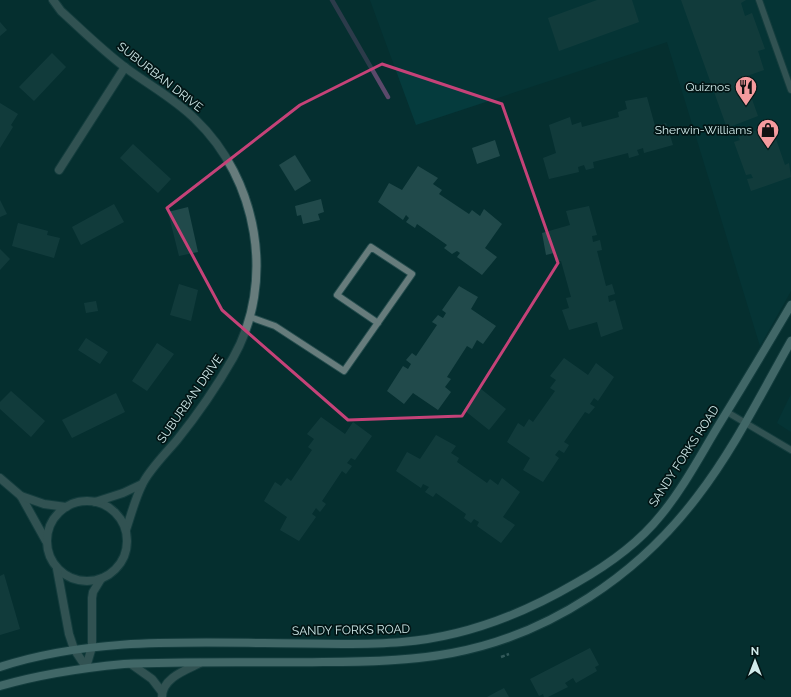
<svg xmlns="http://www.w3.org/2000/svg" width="791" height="697" font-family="Raleway,sans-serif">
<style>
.built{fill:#053b3d}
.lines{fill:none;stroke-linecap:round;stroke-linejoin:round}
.stream{stroke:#5b496b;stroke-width:4.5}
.building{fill:#214a4b}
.lane-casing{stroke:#254d4e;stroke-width:8}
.street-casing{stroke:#254d4e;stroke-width:10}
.secondary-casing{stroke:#254d4e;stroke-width:10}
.path{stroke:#6b8d8e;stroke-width:2.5;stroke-dasharray:4 2;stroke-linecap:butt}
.lane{stroke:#677c7c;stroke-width:6}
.street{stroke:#677c7c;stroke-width:8}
.secondary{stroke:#89abac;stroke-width:8}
.marked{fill:none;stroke:#c54278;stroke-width:3;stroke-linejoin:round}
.labels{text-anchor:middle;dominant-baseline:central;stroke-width:3.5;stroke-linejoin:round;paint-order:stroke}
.street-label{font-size:12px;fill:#d0eaea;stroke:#021515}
.poi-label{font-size:12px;fill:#d0eaea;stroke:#021515;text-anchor:end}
</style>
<rect width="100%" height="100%" fill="#052f30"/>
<!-- built -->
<g class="built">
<path d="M370,0h421v291l-31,55 -93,-304 -251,83z"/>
<path d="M791,394v38l-14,-9z"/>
</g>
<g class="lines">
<!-- stream -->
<path class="stream" d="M332,0l56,97"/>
</g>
<!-- building -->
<g class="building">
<path d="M597,0h35l7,22 -80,29 -11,-33z"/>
<path d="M681,0h65l-5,3 4,13 7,-3 13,36 -7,2 6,19 -20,7 14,39 -31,12z"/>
<path d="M0,22l7,8 -7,6z"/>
<path d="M52,53l14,14 -32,34 -15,-14z"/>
<path d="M647,97l8,29 11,-3 7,22 -29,8 -1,-5 -6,2 2,5 -10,3 -1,-5 -35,9 1,6 -8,2 -2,-5 -6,2 1,5 -30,7 -6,-21 13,-5 -7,-28 21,-8 2,8 9,-3 1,5 37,-10 -1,-5 9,-3 -2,-8z"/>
<path d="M0,103l18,11 -7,11 2,2 -13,21z"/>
<path d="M771,125l14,40 4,-2 2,14 -40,14 -4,-12 6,-1 -2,-4 -5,1 -12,-33 6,-2 -2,-3z"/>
<path d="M495,140l5,16 -23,8 -5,-16z"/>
<path d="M133,144l38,35 -13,14 -38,-35z"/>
<path d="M295,155l16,26 -16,10 -16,-26z"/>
<path d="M418,166l20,12 -5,6 9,6 -3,4 30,20 3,-4 8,6 4,-7 18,15 -17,24 12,9 -15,18 -25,-18 3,-4 -3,-2 -5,3 -8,-6 3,-3 -30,-21 -2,4 -9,-6 3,-4 -3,-3 -3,5 -25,-18 11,-19 13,7z"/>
<path d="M321,199l3,13 -6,2 2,6 -17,4 -2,-9 -4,1 -2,-10z"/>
<path d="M0,200l7,14 -7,3z"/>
<path d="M114,204l10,18 -43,23 -9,-18z"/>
<path d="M589,206l8,29 -5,1 1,6 7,-2 2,10 -5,1 9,35 6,-2 3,10 -7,2 1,6 6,-2 8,29 -22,8 -4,-15 -28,8 -7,-20 7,-2 -3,-10 5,-1 -10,-36 -5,1 -2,-9 -8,2 -4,-22 28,-8 -4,-14z"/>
<path d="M188,207l10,45 -19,4 -11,-44z"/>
<path d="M18,223l30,8 -1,4 13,3 -6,20 -42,-12z"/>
<path d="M0,249l10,10 -10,11z"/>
<path d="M179,284l19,6 -7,31 -21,-6z"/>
<path d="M459,286l19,11 -7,12 25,17 -13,18 -6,-4 -5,9 -5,-3 -20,31 4,2 -6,8 6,5 -13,18 -25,-17 -9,11 -17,-13 16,-25 5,3 3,-5 -5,-4 6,-7 4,3 21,-31 -5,-3 6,-7 5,3 3,-5 -4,-3z"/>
<path d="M96,301l2,10 -12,2 -2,-10z"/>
<path d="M86,338l22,14 -8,12 -22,-14z"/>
<path d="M157,343l17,11 -27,37 -15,-10z"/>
<path d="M564,358l24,17 8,-12 18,14 -16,24 -4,-3 -4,6 5,3 -6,7 -4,-2 -21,30 5,3 -5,8 -5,-3 -4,5 4,3 -16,24 -20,-12 7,-12 -23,-16 11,-19 6,4 5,-8 4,3 22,-31 -5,-3 6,-8 -6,-4z"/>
<path d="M481,389l25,20 -17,21 -25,-20z"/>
<path d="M11,391l34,30 -14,16 -31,-28v-7z"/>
<path d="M116,393l9,19 -53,26 -10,-18z"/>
<path d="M321,417l24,17 8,-12 19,14 -17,24 -4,-2 -4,5 5,3 -6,8 -4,-3 -20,30 4,3 -6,8 -4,-4 -4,6 4,3 -17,24 -19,-11 7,-13 -23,-16 11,-19 6,4 6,-8 4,3 21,-31 -4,-3 6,-8 -7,-5z"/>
<path d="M436,435l20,11 -5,7 8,5 -2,4 30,21 3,-4 8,6 4,-7 18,14 -17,25 12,8 -14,18 -24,-17 2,-4 -5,-3 -3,4 -7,-5 2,-4 -30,-21 -3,4 -8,-5 4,-5 -6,-3 -2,4 -25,-17 11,-19 13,7z"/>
<path d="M4,574l16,55 -20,6v-59z"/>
<path d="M590,648l9,17 -4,2 2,4 -21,12 -3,-5 -8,5 3,4 -20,10h-4l-1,-3 -4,2 -9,-17z"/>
<path d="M504,688l5,9h-22z"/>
</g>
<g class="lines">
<!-- lane casing -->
<g class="lane-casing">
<g id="lane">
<path d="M759,0l32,90"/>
<path d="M250,317l25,9 69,45 68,-97 -41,-27 -34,48 41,28"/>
<path d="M727,412l64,38"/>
</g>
</g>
<!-- street casing -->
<g class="street-casing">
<g id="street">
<path d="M53,0l8,11c21,19 42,40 65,57 23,17 49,31 69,51 63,60 81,163 38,239 -16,28 -35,56 -56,82 -10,12 -29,31 -35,45 -7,14 -11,30 -16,45"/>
<path d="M59,170l66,-103"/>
<path d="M0,478l21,18 25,45"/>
<path d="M21,496l23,8 22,3"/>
<circle cx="87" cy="541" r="40"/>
<path d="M95,502l28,-9 19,-9"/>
<path d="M57,569l12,65 5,15 12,18"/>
<path d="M131,664l21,15 10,13"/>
<path d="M86,667l6,-20v-49l1,-6 8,-13"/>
<path d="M162,697c0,-19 24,-27 38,-34"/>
</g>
</g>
<!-- secondary casing -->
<g class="secondary-casing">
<g id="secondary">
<path d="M0,667c85,-28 176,-25 264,-24 46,0 92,3 138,-1 62,-5 121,-28 174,-59 32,-18 62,-39 85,-68 23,-28 40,-61 59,-92 24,-39 48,-79 71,-118"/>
<path d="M0,686c41,-12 82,-18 124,-22 66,-3 133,-1 199,-2 43,0 87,-1 129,-9 97,-18 186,-78 245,-156 37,-48 64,-103 94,-156"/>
</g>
</g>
<!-- path -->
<path class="path" d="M501,657l8,-3"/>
<!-- lane -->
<use href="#lane" class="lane"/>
<!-- street -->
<use href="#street" class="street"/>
<!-- secondary -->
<use href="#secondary" class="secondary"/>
</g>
<!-- marked area -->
<path d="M0 0H791V697H0ZM382,64l120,40 56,159 -96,153 -114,4 -126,-110 -55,-102 133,-103z" fill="#052f30" fill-opacity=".55" fill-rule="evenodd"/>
<path class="marked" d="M382,64l120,40 56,159 -96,153 -114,4 -126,-110 -55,-102 133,-103z"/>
<!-- icons -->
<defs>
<g id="restaurant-pin" transform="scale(1.15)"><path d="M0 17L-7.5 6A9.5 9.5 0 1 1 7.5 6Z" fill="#f59b9e" stroke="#021515"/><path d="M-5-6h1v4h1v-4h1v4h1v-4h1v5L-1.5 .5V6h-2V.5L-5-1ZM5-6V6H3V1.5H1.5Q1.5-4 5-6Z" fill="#111"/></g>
<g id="shop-pin" transform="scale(1.15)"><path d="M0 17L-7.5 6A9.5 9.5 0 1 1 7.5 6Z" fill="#f59b9e" stroke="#021515"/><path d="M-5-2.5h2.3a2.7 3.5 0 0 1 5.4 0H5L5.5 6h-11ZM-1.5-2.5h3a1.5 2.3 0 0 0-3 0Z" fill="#111"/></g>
</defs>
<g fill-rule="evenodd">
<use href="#restaurant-pin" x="746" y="87"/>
<use href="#shop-pin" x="768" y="130"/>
</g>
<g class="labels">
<!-- street labels -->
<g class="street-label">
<text transform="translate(160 77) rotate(38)">SUBURBAN DRIVE</text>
<text transform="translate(190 399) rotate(-55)">SUBURBAN DRIVE</text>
<text transform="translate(684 456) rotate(-57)">SANDY FORKS ROAD</text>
<text transform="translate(351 630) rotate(-1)">SANDY FORKS ROAD</text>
</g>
<!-- poi labels -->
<g class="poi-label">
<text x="730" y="87">Quiznos</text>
<text x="752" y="130">Sherwin-Williams</text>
</g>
</g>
<!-- north arrow -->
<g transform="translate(755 661)" stroke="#021515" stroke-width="3" paint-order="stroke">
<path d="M0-3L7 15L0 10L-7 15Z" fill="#d0eaea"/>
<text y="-6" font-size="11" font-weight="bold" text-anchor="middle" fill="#d0eaea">N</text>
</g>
</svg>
